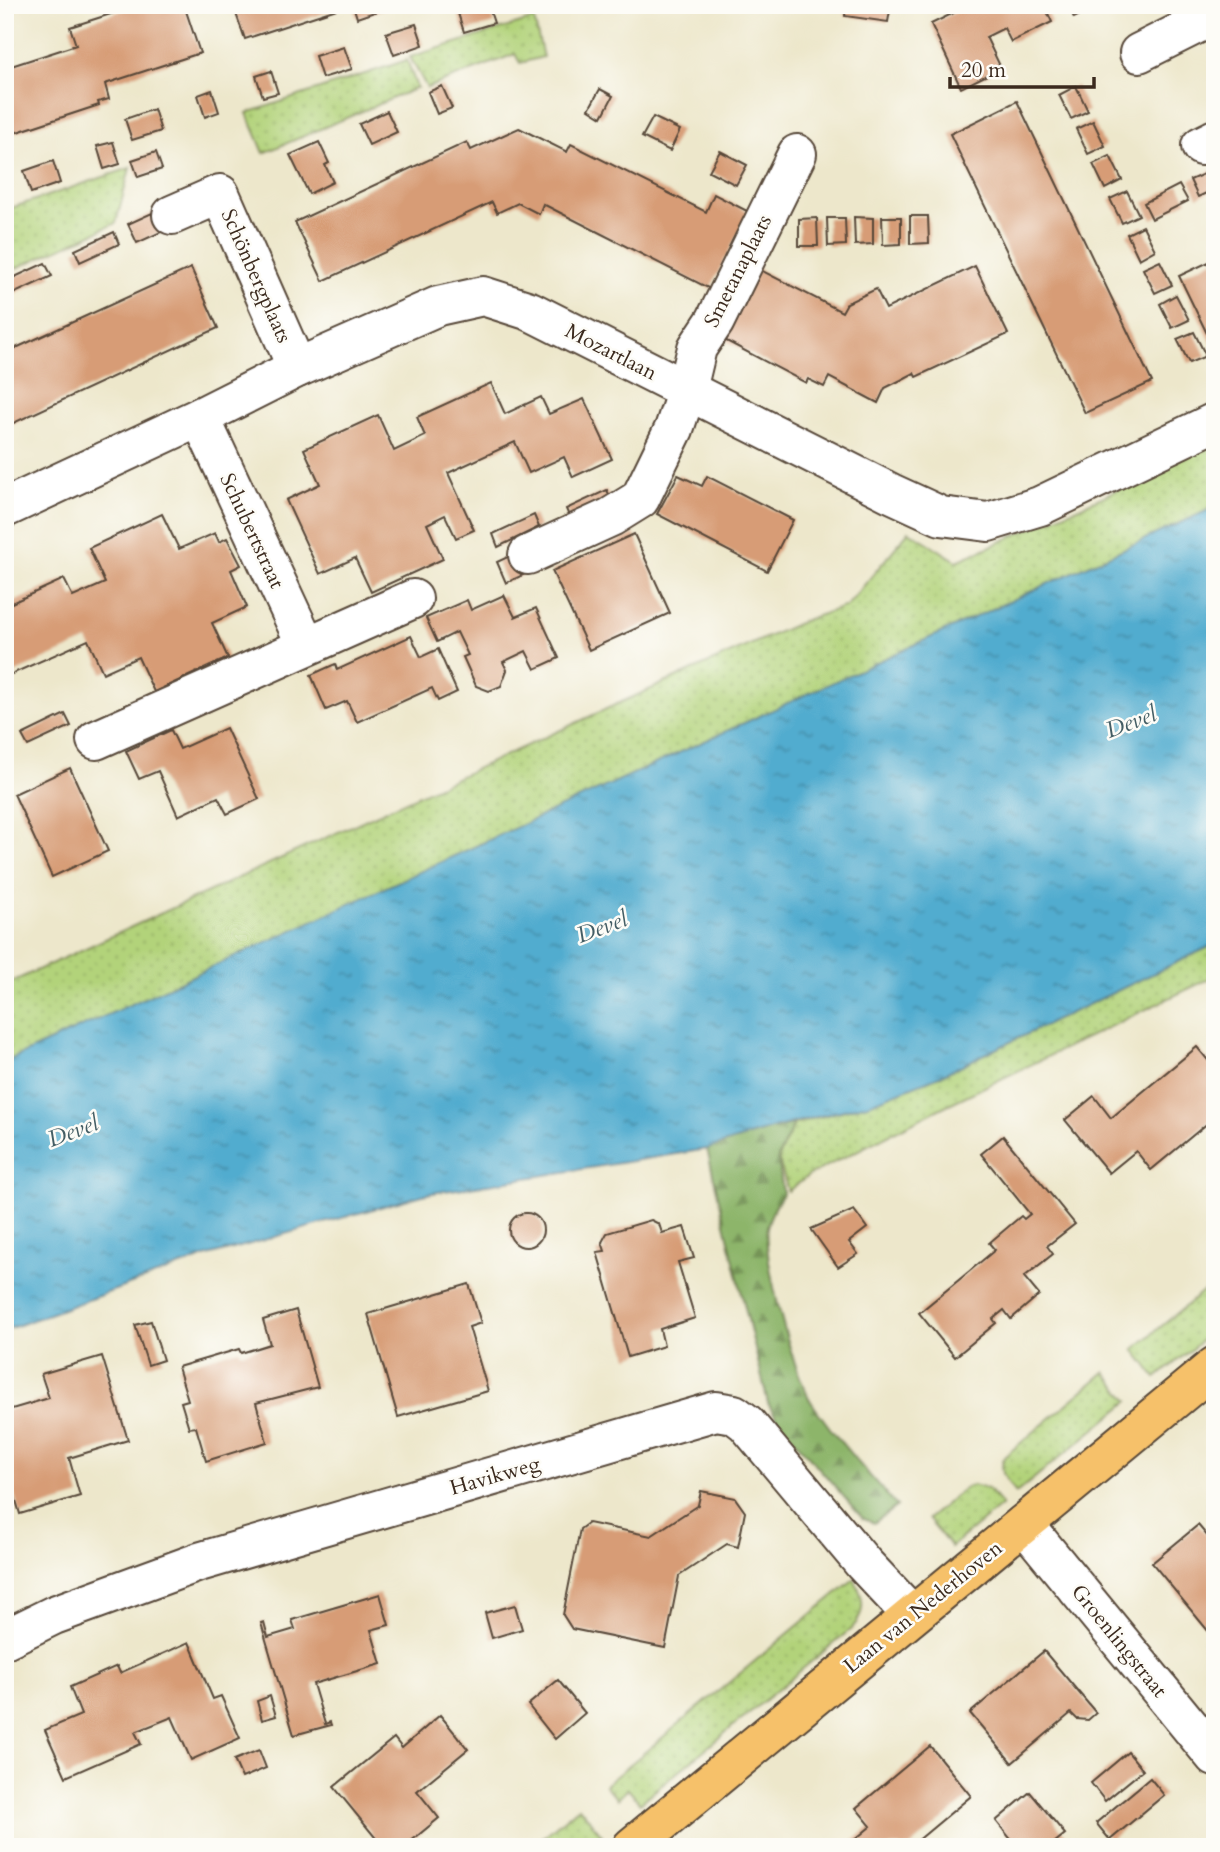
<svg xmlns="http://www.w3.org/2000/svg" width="1220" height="1852" font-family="Cardo,serif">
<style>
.grass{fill:url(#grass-dots);stroke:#767e4c;stroke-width:2}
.forest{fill:url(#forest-firs);stroke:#647044;stroke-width:2}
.water{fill:url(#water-ripples);stroke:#466b76;stroke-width:2}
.building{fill:#d79c76}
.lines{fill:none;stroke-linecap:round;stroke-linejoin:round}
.minor-casing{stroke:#564638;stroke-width:42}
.major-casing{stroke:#564638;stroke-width:42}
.minor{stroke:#fff;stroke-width:38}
.major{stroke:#f6c16b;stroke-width:38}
.labels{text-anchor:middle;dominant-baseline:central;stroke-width:5;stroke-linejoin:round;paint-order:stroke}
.street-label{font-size:21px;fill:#3b2a1e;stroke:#fdfcf7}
.water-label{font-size:23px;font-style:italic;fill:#445e65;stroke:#fdfcf7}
</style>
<defs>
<pattern id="grass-dots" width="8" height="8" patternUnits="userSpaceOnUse" patternTransform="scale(1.75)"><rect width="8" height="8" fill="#b2d37a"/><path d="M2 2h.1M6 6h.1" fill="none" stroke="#9ab569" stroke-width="1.8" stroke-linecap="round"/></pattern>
<pattern id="forest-firs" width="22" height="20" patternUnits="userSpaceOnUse" patternTransform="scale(1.75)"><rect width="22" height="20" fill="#8db56a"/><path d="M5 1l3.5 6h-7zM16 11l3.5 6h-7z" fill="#749357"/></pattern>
<pattern id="water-ripples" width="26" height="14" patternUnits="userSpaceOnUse" patternTransform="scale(1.75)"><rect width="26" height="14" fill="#51accf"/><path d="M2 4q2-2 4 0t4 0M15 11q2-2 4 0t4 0" fill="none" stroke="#448ca7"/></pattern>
</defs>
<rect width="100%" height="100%" fill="#fdfcf7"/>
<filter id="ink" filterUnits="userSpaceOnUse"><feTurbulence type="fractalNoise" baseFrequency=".0143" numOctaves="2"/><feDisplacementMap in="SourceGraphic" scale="14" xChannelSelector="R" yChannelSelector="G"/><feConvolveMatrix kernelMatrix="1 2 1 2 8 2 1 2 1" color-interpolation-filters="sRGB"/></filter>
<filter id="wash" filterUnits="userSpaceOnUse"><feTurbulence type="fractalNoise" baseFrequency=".00686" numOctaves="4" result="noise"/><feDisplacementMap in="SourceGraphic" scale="28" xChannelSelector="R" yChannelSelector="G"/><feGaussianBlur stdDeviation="1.57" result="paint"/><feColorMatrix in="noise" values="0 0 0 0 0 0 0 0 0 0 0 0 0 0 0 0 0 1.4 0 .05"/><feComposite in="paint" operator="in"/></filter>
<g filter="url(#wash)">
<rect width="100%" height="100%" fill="#ede7cb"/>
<!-- grass -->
<g class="grass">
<path d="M534,19l9,38 -23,6 -5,-9 -88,34 -17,-31z"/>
<path d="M407,60l10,28 -153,65 -17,-40z"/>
<path d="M130,168l-14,55 -106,48 -5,-10v-51z"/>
<path d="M1215,441v66l-1210,555v-77l610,-280 193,-86 39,-13 62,-75 48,30 147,-65z"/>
<path d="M1215,944v32l-270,130 -134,68 -23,17 -10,-34 16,-33 77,-21 66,-26z"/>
<path d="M1215,1282v48l-59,48 -22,-29z"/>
<path d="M1105,1372l24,29 -113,92c-9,-12 -18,-20 -12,-36z"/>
<path d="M973,1485l15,4 14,16 -51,42 -23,-28 38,-32z"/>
<path d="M854,1579c10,18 13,34 -3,50l-211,174 -12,-14 -11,10 -12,-14z"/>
<path d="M579,1807l23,28 -15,12h-56z"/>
</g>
<!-- forest -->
<path class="forest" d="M794,1124l-16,33 5,37c-7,10 -13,20 -16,33 -5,30 27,149 45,176 24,36 56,71 85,103l-23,17 -11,-4 -84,-97 -11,-19 -61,-254 70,-22z"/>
<!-- water -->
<path class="water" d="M1215,507v437l-278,133 -66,26 -94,24 -70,22 -281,45 -218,62 -203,74v-268z"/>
<g id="blocks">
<!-- building -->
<g class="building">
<path d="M139,5h45l16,48 -95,31 4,15 -11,3 1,3 -94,31v-68l71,-23 -6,-18z"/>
<path d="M233,5h113v1l-101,33z"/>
<path d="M353,5h39v1l-35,12z"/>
<path d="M471,5h17l6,18 -30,9 -7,-22z"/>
<path d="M846,5h45l-3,17 -43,-6z"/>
<path d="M970,5h74l8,17 -41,20 -7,-14 -18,9 15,31 -40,20 -30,-64z"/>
<path d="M1068,5h32l-26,13z"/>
<path d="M416,24l7,21 -29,10 -8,-22z"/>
<path d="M344,47l8,22 -30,9 -7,-22z"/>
<path d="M271,71l7,22 -15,4 -7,-21z"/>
<path d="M442,86l10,22 -15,6 -9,-22z"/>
<path d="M1076,86l12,25 -17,8 -12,-24z"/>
<path d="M600,89l13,7 -11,21 -13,-8z"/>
<path d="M212,90l7,22 -14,5 -7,-22z"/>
<path d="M1017,101l135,281 -67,31 -135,-279z"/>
<path d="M154,109l7,22 -29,9 -7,-21z"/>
<path d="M387,111l10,21 -28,13 -10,-21z"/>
<path d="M653,117l27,13 -10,21 -28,-14z"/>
<path d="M1093,121l12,25 -17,8 -12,-25z"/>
<path d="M519,128l48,24 4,-8 135,68 8,-18 35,18 -39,77 -167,-85 -4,10 -21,-11 -21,10 -5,-11 -169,79 -28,-59 172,-80 4,8z"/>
<path d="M113,142l7,22 -16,5 -7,-23z"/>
<path d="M319,142l10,21 -4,2 8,17 -24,12 -19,-39z"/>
<path d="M720,151l27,14 -11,20 -27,-14z"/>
<path d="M156,152l6,17 -24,8 -6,-17z"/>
<path d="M1110,156l12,24 -17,9 -12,-25z"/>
<path d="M53,161l7,22 -29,10 -7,-22z"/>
<path d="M1215,169v20l-17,8 -8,-17z"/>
<path d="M1179,185l9,16 -36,18 -8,-16z"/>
<path d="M1127,191l12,24 -17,8 -12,-24z"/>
<path d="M163,208l9,19 -35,16 -9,-19z"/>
<path d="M910,216h18l1,27 -19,1z"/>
<path d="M854,217l19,1v26l-18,1z"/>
<path d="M882,217h19v27l-18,1z"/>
<path d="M817,218l1,28h-19v-27z"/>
<path d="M827,218h18l1,27 -18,1z"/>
<path d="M1143,226l12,24 -16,9 -12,-25z"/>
<path d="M114,232l5,12 -39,18 -5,-12z"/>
<path d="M1215,259v91l-36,-74z"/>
<path d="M1160,261l12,24 -17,8 -12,-24z"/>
<path d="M45,263l7,13 -39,18 -7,-13z"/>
<path d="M753,266l89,46 5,-9 29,-14 10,20 89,-43 33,68 -92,43 -2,-4 -13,7 -16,8 -7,15 -49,-26 -5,10 -16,-8 -2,4 -89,-47z"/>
<path d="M191,268l27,60 -213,99v-74z"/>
<path d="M1176,295l13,25 -17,8 -12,-24z"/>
<path d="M1194,332l12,24 -17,7 -12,-24z"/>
<path d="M491,383l14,31 36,-17 8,17 35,-15 28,60 -39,18 -9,-20 -35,16 -14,-31 -67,31 26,57 -18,8 -11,-23 -18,9 16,35 -72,33 -16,-34 -35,16 -34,-74 34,-16 -16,-35 74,-34 16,36 31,-15 -8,-19z"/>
<path d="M678,475l24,11 5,-10 86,44 -26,51 -110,-57z"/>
<path d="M607,490l5,11 -41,20 -5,-12z"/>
<path d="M162,514l17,35 36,-16 4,9 8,-4 14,27 -10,5 16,37 -35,16 16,35 -74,34 -16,-35 -35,16 -15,-33 -83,37v-71l59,-27 9,18 32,-14 -16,-35z"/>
<path d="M534,515l5,12 -41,20 -5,-13z"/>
<path d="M634,534l36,79 -81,37 -37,-79z"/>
<path d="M514,554l9,21 -17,8 -9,-21z"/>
<path d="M504,595l11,22 21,-9 23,50 -24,11 -9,-18 -23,11 4,8 -6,16 -12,5 -13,-5 -13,-29 5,-2 -11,-23 -20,10 -11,-24 41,-18 4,10z"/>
<path d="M411,636l10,21 17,-8 19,43 -19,9 -6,-13 -75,34 -10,-21 -21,9 -15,-35 24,-11 2,6z"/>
<path d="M65,714l6,12 -43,20 -6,-11z"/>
<path d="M226,728l33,71 -32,15 -9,-17 -40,19 -20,-45 -19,8 -13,-28 45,-21 9,19z"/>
<path d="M70,768l38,83 -56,26 -38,-83z"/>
<path d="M1197,1047l14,17 4,-3v56l-64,53 -15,-19 -27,22 -44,-53 29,-24 17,22z"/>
<path d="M1003,1136l72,88 -28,22 6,8 -29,23 15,18 -28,24 -7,-9 -11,9 3,4 -41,34 -36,-44 76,-63 -6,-7 32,-27 3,3 6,-5 -49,-60z"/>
<path d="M854,1210l13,18 -18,14 9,12 -20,13 -27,-38z"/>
<circle cx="526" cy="1230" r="17"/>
<path d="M651,1220l8,4 3,9 22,-6 10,31 -16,4 17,56 -35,11 4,17 -36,11 -31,-105 8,-1 -3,-9 5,-9z"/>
<path d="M469,1284l12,39 -12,4 19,64 -90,26 -30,-103z"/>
<path d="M296,1310l22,77 -62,16 11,39 -61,19 -10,-34 -7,1 -8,-26 7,-2 -10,-33 61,-18 2,4 29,-9 -7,-24z"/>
<path d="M151,1321l12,39 -15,5 -13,-40z"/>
<path d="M102,1356l26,84 -59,18 11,38 -60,18 -15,-51v-52l44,-13 -8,-24z"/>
<path d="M701,1491l34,7 10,14 -7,35 -11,-3 -48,32 -14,72 -93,-19 -9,-14 17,-86 8,-6 63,13 47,-31z"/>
<path d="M1198,1525l17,20v82l-6,5 -57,-69z"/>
<path d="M380,1594l9,31 -18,5 10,34 -68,20 12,40 5,-2 1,3 -37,10 -33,-112 3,-1 4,15 27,-8 -3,-9z"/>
<path d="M515,1605l7,24 -30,9 -7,-25z"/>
<path d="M189,1642l24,57 8,-3 19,42 -49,22 -19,-43 -37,15 6,12 -75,33 -21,-47 36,-15 -11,-28 47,-21 3,7z"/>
<path d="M1044,1651l52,62 -8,7 -11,-1 -6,-6 -59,50 -42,-50z"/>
<path d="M558,1680l27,33 -30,26 -27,-34z"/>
<path d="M270,1696l6,20 -14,4 -5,-19z"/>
<path d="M440,1715l28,34 -51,42 22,27 -35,29h-21l-49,-60 60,-49 8,10z"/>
<path d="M930,1746l41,50 -61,51h-64l25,-21 -15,-18z"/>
<path d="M259,1750l7,18 -24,10 -8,-18z"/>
<path d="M1128,1752l15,18 -38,31 -14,-18z"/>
<path d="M1150,1778l14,17 -54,45 -14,-17z"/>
<path d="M1030,1792l35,42 -16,13h-32l-21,-26z"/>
</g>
</g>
</g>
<g filter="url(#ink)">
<use href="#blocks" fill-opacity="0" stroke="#564638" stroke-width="2"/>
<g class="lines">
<!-- minor casing -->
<g class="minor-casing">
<g id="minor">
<path d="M1139,53l76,-38"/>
<path d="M1201,146l14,-7"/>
<path d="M172,215l48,-21 77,174"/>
<path d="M200,417l106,228"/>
<path d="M5,508l195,-91 97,-49 141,-62 45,-10 47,15 361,182 50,23 47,6 52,-16 175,-84"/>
<path d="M528,555l83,-38 29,-18 34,-70 13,-39 10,-42 18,-27 82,-167"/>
<path d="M96,740l317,-141"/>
<path d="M1024,1524l191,233"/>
<path d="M5,1639l49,-24 145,-53 517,-151 18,3 12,9 118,141 48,51"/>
</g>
</g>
<!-- major casing -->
<g class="major-casing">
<path id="major" d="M632,1847l583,-481"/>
</g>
<!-- minor -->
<use href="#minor" class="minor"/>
<!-- major -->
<use href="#major" class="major"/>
</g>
</g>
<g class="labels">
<!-- street labels -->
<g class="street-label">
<text transform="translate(738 271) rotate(-63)">Smetanaplaats</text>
<text transform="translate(256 276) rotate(66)">Schönbergplaats</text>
<text transform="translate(611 352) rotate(27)">Mozartlaan</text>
<text transform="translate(252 531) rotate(65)">Schubertstraat</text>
<text transform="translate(495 1476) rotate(-16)">Havikweg</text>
<text transform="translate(923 1607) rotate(-39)">Laan van Nederhoven</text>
<text transform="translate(1119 1641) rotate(51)">Groenlingstraat</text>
</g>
<!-- water labels -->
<g class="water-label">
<text transform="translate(1131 722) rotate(-21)">Devel</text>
<text transform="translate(602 927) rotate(-21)">Devel</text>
<text transform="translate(73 1131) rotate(-21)">Devel</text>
</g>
</g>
<!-- margin -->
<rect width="1220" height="1852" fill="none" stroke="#fdfcf7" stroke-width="28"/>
<!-- scale -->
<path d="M950 77v10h144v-10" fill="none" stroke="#3b2a1e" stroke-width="3.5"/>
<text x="961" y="77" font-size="21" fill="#3b2a1e" stroke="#fdfcf7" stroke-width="5" paint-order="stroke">20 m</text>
</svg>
